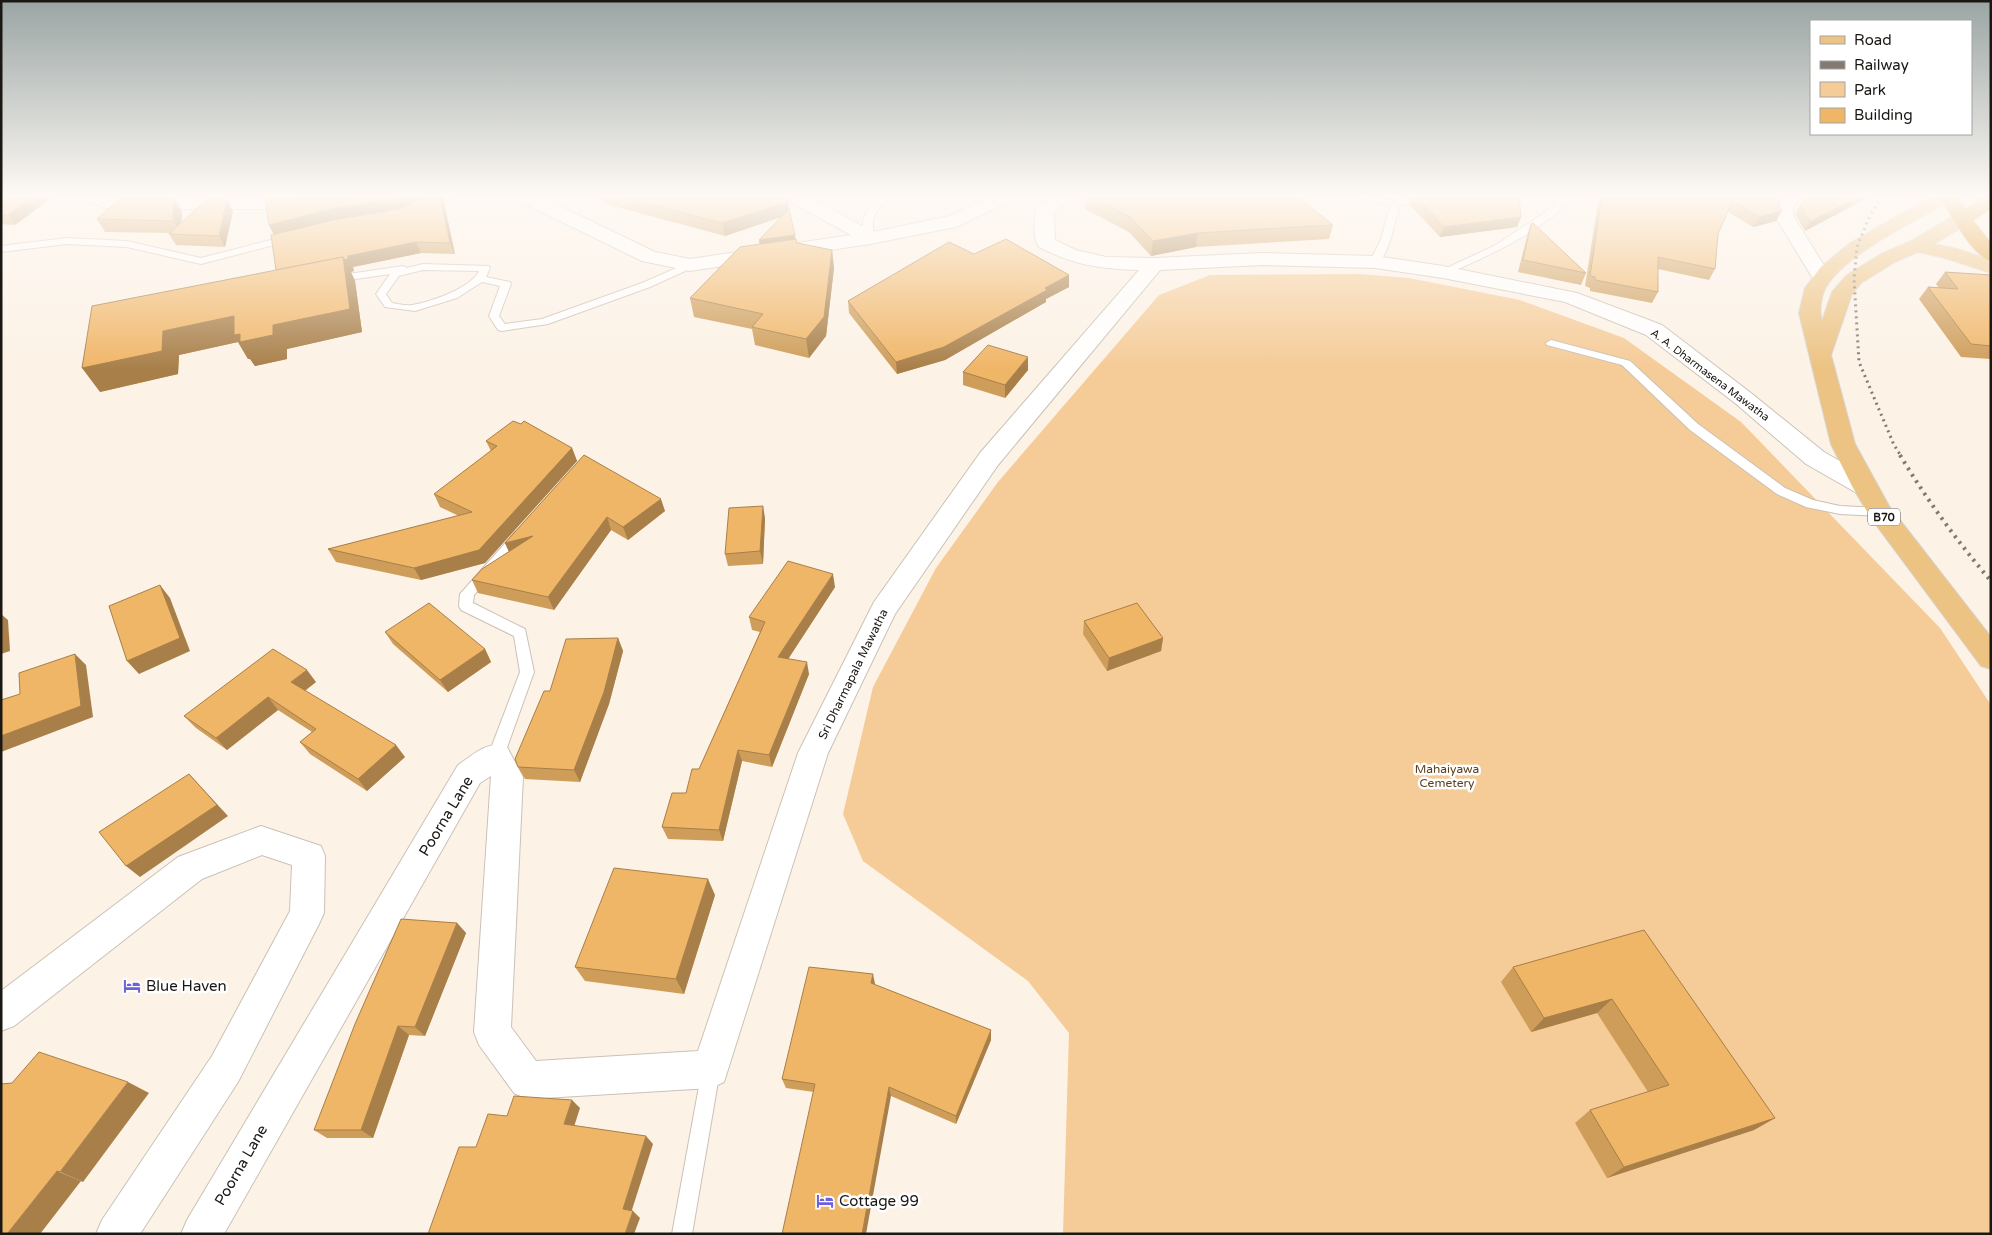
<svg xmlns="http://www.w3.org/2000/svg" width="1992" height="1235" font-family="'Varela Round',sans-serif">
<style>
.green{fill:#f5cb97}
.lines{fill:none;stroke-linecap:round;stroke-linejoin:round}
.lane-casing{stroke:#cbc1b6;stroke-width:2}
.street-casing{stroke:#cbc1b6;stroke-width:2}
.primary-casing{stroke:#d6d5d5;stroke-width:2}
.highway-casing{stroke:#d6d5d5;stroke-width:2}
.lane{fill:#fff;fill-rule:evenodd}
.street{fill:#fff;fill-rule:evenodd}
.primary{fill:#ecc383;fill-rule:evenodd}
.highway{fill:#e09b31;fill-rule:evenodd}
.rail-far1{stroke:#817b73;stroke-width:3;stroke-dasharray:2 4;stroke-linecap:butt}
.rail{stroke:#817b73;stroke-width:4;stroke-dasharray:2.5 5;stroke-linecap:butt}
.wall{fill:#ce9d59}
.shaded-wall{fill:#a87f49}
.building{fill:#f0b668;stroke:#a87f49}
.labels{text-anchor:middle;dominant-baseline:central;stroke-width:5;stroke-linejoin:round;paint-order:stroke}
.far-street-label{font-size:11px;fill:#1b1814;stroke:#fff}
.shield{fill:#fff;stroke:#5f5d5a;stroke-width:1}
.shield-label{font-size:11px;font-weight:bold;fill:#1b1814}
.street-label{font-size:12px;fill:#1b1814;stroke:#fff}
.park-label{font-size:12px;fill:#5b4221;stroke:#fff}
.near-street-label{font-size:15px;fill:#1b1814;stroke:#fff}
.near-poi-label{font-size:15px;fill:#1b1814;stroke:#fff;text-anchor:start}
</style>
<rect width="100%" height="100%" fill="#fcf2e6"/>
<!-- green -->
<path class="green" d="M1359,274l50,4 111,22 104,38 117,84 199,206 51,77v529h-928l6,-201 -41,-52 -165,-120 -20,-47 30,-127 63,-119 62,-86 161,-187 51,-20z"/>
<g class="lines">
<!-- lane casing -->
<g class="lane-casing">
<g id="lane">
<path d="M443,196h13l-26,12h-6l-2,-2z"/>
<path d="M880,196h9c-13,17 -20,19 -14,42l-2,2h-6c-10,-19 0,-30 13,-44z"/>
<path d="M1349,196h20l26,5 24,-5h20l-40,10c-3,13 -11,55 -24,59l-5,-3 11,-23 9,-33z"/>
<path d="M1564,196h10c-32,36 -84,59 -127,78h-8l-1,-2 56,-26 49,-32z"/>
<path d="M290,235l3,1v4l-92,24 -74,-17 -60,-3 -66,8v-6l66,-8 60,3 74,17z"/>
<path d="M690,262l4,1v4l-44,20 -102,37 -46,7 -4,-1 -9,-14 11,-30 -18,-4 -25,16 -42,13 -30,-4 -9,-13 14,-20 -55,8 -5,-3 5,-3 68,-10 4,2 16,-4 66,2 1,2 -4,9 24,5 1,2 -12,32 6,8 37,-5 100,-36zM423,270l56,1c-8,17 -48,31 -67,34 -6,1 -13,-1 -20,-2l-6,-9 13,-18z"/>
<path d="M1551,340l79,21 68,63 87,64 28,12 27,6 40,2 6,4 -6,4 -40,-2 -34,-7 -29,-13 -87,-64 -68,-65 -75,-20 -1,-2z"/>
<path d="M520,530l5,2 1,3 -1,3 -51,57 -1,8 52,26 9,43 -30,84 -3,5 -5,1 -5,-1 -3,-5 32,-84 -6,-36 -53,-26 -2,-4 1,-12 55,-62z"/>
<path d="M711,1061l7,2 2,7 -28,164h-20l30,-164 2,-7z"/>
</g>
</g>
<!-- street casing -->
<g class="street-casing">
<g id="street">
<path d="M81,196l30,1 277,-1 -2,4 -7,2 -78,7h-192l-26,-9z"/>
<path d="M515,196h24l116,56 35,7 161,-24 -64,-35 -2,-4h23l65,36 77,-16 41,-20h24l-2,4 -57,27 -86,17 -180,27 -48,-10 -125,-61z"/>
<path d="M1052,196h21l-19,16 1,28 21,10 30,7 48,1 109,-5 112,3 68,10 134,27 85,32 89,68 73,59 49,28 3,6 -3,6 -9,2 -9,-2 -49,-28 -71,-61 -89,-68 -81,-33 -122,-24 -68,-10 -112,-3 -103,5 -162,195 -103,149 -67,139 -104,329 -13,6 -184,11 -13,-6 -35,-48 -5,-13 17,-256 -11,7 -256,451h-43l6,-14 271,-455c17,-11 29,-25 49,-18l16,30 -12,250 25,34 162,-10 100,-298 76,-151 106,-149 159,-183c-39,-1 -65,-5 -100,-23 -7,-10 -4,-25 -3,-37z"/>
<path d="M1783,196h19l-9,11v9l39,62 -3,4 -7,2 -7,-2 -40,-66v-10z"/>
<path d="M261,826l60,20 4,10 -1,57 -5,11 -81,158 -98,152h-44l6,-14 110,-164 78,-145 2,-46 -30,-10 -60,24 -188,147 -13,5v-40l177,-134z"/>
</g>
</g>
<!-- primary casing -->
<g class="primary-casing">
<path id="primary" d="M1932,196h23l-2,4c-36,20 -107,53 -127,87 -5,9 -7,24 -4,34l10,-29 15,-17 34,-21 28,-12 46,-27 7,-2 7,2 2,4 -2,4 -35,21 23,5 34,11v13l-46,-15 -27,-6 -23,10 -34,21 -9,11 -21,61 24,89 34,62 102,131v32l-10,-3 -110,-148 -19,-32 -21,-42 -32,-131 6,-25 16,-21 29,-24z"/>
</g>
<!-- highway casing -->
<g class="highway-casing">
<path id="highway" d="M1939,196h18l9,13 18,-12 7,-1v13l-18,11 18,23v18c-19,-5 -41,-48 -52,-65z"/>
</g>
<!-- lane -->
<use href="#lane" class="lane"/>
<!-- street -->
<use href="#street" class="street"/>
<!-- primary -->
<use href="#primary" class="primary"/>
<!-- highway -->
<use href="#highway" class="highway"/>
<!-- rail-far1 -->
<path class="rail-far1" d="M1881,196l-13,24 -11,27 -3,32 5,83 35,83 7,11"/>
<!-- rail -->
<path class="rail" d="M1900,455c27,45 57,86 91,126"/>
</g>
<!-- wall -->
<g class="wall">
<path d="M1,196l14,29 -14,-1z"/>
<path d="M322,196h119l3,7 11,51 -34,-1 -68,14 1,4 -3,1 4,9 7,51 -75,17v10l-32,7 -5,-7h-2l-10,-17 -59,13 -1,19 -78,18 176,-122 -2,-36 -5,-9 26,-26z"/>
<path d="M598,196h189l8,43 2,4 35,7 2,18 -8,68 -17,22 -54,-13 -3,-16 -58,-12 -4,-19 70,-54 -1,-4 22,-23 -56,19 -119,-32z"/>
<path d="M1086,196h210l37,29 -4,14 -133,8 -45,9 -22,-24 -44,-23z"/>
<path d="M1413,196h106l2,21 -4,10 -77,10 -30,-32z"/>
<path d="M1599,196h181l-4,25 -23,6 -25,-15 -10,22 -3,35 -6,11 -51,-11v23l-6,11 -62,-12v-3l-5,-2z"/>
<path d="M1871,196l-66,35 -10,-17 5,-9z"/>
<path d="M174,199l8,12 -1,12 52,-12 -8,36 -49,-2 -7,-11 2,-1 -66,-1 -8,-13z"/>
<path d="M1531,224l55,49 -5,12 -63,-13 9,-36z"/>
<path d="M974,254l95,33 -23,12v3l-101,58 -48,14 -48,-61 -1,-12z"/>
<path d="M1945,272l46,3v84l-30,-2 -42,-58 9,-12 11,1 -3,-4z"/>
<path d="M1028,357v13l-23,28 -42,-13v-13z"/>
<path d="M486,441l86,7 5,13 -92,102 -64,17 -85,-18 -8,-13 131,-33 -19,-9 -6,-13 57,-43z"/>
<path d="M584,455l81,56 -37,29 -17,-10 -57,80 -76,-17 -6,-13 37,-28 -4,-9z"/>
<path d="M765,518l-2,46 -35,2 -3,-12z"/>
<path d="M835,587l-47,72 21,15 -37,93 -30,-6 -19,80 -55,-2 -6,-12 24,-34 13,-24 61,-137 -8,-2 -3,-13z"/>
<path d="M1084,621l79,17 -2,13 -54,20 -24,-37z"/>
<path d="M385,632l100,17 6,13 -43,30 -55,-48z"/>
<path d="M618,638l5,13 -14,53 -29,78 -55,-3 -7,-12 32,-76z"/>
<path d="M316,682l-11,9 100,66 -38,34 -57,-37 -10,-12 12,-10 -34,-22 -51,40 -31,-22 -12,-12z"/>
<path d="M715,895l-31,99 -99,-13 -10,-14z"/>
<path d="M457,923l9,10 -41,103 -16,-1 -36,103h-46l-13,-8z"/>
<path d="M1644,930l131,188 -21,12 -147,48 -32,-55 15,-13 58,-18 -51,-79 -66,19 -30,-50 12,-15z"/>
<path d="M875,984v1l116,45v10l-35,84 -65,-28 -77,-4 -28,-4 -4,-9z"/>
</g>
<!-- shaded-wall -->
<g class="shaded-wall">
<path d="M34,196h20l-39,29 -7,-10z"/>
<path d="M400,196h37l-39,15 -123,26 -6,-12 63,-16z"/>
<path d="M440,196h1l3,7 11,51 -5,-11z"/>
<path d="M1860,196h11l-66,35 5,-9z"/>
<path d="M174,199l8,12 -1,22 -8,-12z"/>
<path d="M227,200l6,11 -8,36 -6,-11z"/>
<path d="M788,202l2,12 -65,22 -3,-13z"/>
<path d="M1782,211l-6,10 -23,6 6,-10z"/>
<path d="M1521,217l-4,10 -77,10 4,-10z"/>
<path d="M1198,233l-2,14 -45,9 2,-15z"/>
<path d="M795,235l1,6 -36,6 -1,-7z"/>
<path d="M416,242l5,11 -68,14 1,4 -3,1 4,9 7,51 -75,17v10l-32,7 -5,-7h-2l-10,-17 -59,13 -1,19 -78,18 -18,-24 81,-37 71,-15 39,9 70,-68 5,-1z"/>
<path d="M832,250l2,18 -8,68 -17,22 -3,-19z"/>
<path d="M1069,275v12l-23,12v3l-101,58 -48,14 -1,-12 149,-74z"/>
<path d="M1028,357v13l-23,28v-13z"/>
<path d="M572,448l5,13 -92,102 -64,17 -7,-12z"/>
<path d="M661,499l4,12 -37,29 -5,-13z"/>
<path d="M763,506l2,12 -2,46 -3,-13z"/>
<path d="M607,517l4,13 -57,80 -6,-13z"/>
<path d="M533,536l-22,20 -6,-13z"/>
<path d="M833,574l2,13 -54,83 -3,-13z"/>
<path d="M160,585l10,13 20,53 -51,23 -12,-13z"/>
<path d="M1,614l7,6 2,31 -9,3z"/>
<path d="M618,638l5,13 -14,53 -29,78 -6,-12z"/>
<path d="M1163,638l-2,13 -54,20 2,-13z"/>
<path d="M485,649l6,13 -43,30 -8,-12z"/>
<path d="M75,654l11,11 7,52 -92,35v-16z"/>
<path d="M807,662l2,12 -37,93 -3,-12z"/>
<path d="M307,670l9,12 -16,12 -9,-12z"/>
<path d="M268,697l10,13 -51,40 -11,-12z"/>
<path d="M396,745l9,12 -38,34 -9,-12z"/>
<path d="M738,750l4,11 -19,80 -4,-11z"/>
<path d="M189,774l39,42 -88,61 -14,-11z"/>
<path d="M708,879l7,16 -31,99 -8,-15z"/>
<path d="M457,923l9,10 -41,103 -10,-9z"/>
<path d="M873,974l2,10 -2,9 -2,-10z"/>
<path d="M1612,999l-15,14 -66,19 13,-14z"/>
<path d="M398,1026l11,9 -36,103 -12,-8z"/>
<path d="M991,1030v10l-35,84v-8z"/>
<path d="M128,1082l21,11 -66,89 -23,-10z"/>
<path d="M889,1087l2,9 -25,138h-4z"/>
<path d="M572,1100l8,8 -8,25 -8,-9z"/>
<path d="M1775,1118l-21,12 -147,48 17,-11z"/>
<path d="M646,1136l7,8 -23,72 -7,-7z"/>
<path d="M57,1171l24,10 -41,53h-33z"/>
<path d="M633,1211l7,7 -6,16h-9z"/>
</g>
<!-- building -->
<g class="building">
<path d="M1,196h33l-26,19h-7z"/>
<path d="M322,196h78l-7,3 -61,10 -63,16 -4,-26h30z"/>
<path d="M429,196h11l10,47 -34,-1 -68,14v3l-3,1 -2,-3 -67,13 -5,-35 62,-15 66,-11z"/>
<path d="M618,196h169l1,6 -66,21z"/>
<path d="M1089,196h207l37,29 -135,8 -45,8 -23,-24z"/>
<path d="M1415,196h104l2,21 -77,10z"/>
<path d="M1602,196h48l9,3 4,-3h117l-1,9 3,6 -23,6 -27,-16 -14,33 -3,35 -57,-12v35l-63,-12v-3l-5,-1z"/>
<path d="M1808,196h52l-50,26 -10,-17z"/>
<path d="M119,199h55l-1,22 -76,-2z"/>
<path d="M206,200h21l-8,36 -50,-2z"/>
<path d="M789,209l6,26 -36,5z"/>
<path d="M1533,223l53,50 -63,-13 8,-36z"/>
<path d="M796,239l1,4 35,7 -8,67 -18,22 -54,-12 11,-13 -73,-16 50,-51z"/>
<path d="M1006,239l63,36 -24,13 2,2 -103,57 -48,15 -48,-61 101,-59 25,12z"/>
<path d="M343,257l7,52 -77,16v10l-33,7v-8l-6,1v-19l-71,15 -1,20 -80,17 10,-62z"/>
<path d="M1945,272l46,3v71l-20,-2 -43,-57 30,2z"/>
<path d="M988,345l40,12 -23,28 -42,-13z"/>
<path d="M513,421l8,3 3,-3 48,27 -93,102 -65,18 -86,-19 144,-37 -38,-18 63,-48 -11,-5z"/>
<path d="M584,455l77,44 -38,28 -16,-10 -59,80 -76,-17 10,-11 51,-33 -28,7z"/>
<path d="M763,506l-3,45 -35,3 4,-46z"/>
<path d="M788,561l45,13 -55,83 29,5 -38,93 -31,-5 -19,80 -57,-3 10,-34h14l6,-24h7l66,-147 -16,-5z"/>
<path d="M160,585l20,53 -53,23 -18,-55z"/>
<path d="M429,603l56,46 -45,31 -55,-48z"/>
<path d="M1137,603l26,35 -54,20 -25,-37z"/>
<path d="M618,638l-14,54 -30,78 -56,-3 -3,-8 29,-68h6l16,-52z"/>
<path d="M273,649l34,21 -16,12 105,63 -38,34 -58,-37 16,-13 -48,-32 -52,41 -32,-22z"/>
<path d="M75,654l6,52 -80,30v-36l19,-6 -1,-21z"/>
<path d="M189,774l28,31 -91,61 -27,-34z"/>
<path d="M614,868l94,11 -32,100 -101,-12z"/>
<path d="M401,919l56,4 -42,104 -17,-1 -37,104h-47l41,-106z"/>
<path d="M1644,930l131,188 -151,49 -34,-57 79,-25 -57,-86 -68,19 -31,-51z"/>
<path d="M809,967l64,7 -2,9 120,47 -35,86 -67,-29 -27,147h-80l33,-150 -33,-5z"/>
<path d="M39,1052l89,30 -68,90 -3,-1 -50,63h-6v-150l11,-1z"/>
<path d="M514,1096l58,4 -8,24 82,12 -23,73 10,2 -8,23h-197l31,-87h17l12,-33 19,2z"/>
</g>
<!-- sky -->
<linearGradient id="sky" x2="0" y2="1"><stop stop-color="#9aa5a4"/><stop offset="0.53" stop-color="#fef9f4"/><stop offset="1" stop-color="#fef9f4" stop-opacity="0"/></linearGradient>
<rect width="1992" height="369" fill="url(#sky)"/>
<!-- icons -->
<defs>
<g id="hotel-bare" transform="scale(1.35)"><path d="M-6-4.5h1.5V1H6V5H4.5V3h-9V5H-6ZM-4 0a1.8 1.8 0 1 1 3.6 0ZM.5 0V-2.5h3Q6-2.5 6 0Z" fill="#6c62dc" stroke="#fff" stroke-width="2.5" paint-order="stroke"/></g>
</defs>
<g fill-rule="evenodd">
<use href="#hotel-bare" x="132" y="986"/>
<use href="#hotel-bare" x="825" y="1201"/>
</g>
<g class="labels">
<!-- far-street labels -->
<g class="far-street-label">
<text transform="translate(1710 375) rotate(37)">A. A. Dharmasena Mawatha</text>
</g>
<!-- shield labels -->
<rect class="shield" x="1868" y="508.5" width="32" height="17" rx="4"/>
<g class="shield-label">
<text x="1884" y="517">B70</text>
</g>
<!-- street labels -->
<g class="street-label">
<text transform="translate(853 674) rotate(-64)">Sri Dharmapala Mawatha</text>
</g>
<!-- park labels -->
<g class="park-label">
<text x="1447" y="769">Mahaiyawa<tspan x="1447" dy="14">Cemetery</tspan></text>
</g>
<!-- near-street labels -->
<g class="near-street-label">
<text transform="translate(446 816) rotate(-59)">Poorna Lane</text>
<text transform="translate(241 1165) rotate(-60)">Poorna Lane</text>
</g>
<!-- near-poi labels -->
<g class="near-poi-label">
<text x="146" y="986">Blue Haven</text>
<text x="839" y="1201">Cottage 99</text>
</g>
</g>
<!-- border -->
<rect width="1992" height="1235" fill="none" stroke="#1b1814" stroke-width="5"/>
<!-- legend -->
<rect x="1810" y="20" width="162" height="115" fill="#ffffff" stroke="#a4a3a1"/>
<rect x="1820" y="36" width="25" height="8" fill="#ecc383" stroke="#a4a3a1"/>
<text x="1854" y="45" font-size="15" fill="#1b1814">Road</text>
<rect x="1820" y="61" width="25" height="8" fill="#817b73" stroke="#a4a3a1"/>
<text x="1854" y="70" font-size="15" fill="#1b1814">Railway</text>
<rect x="1820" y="82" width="25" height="15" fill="#f5cb97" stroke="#a4a3a1"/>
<text x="1854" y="95" font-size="15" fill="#1b1814">Park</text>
<rect x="1820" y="108" width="25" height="15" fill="#f0b668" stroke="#a4a3a1"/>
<text x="1854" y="120" font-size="15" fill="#1b1814">Building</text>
</svg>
